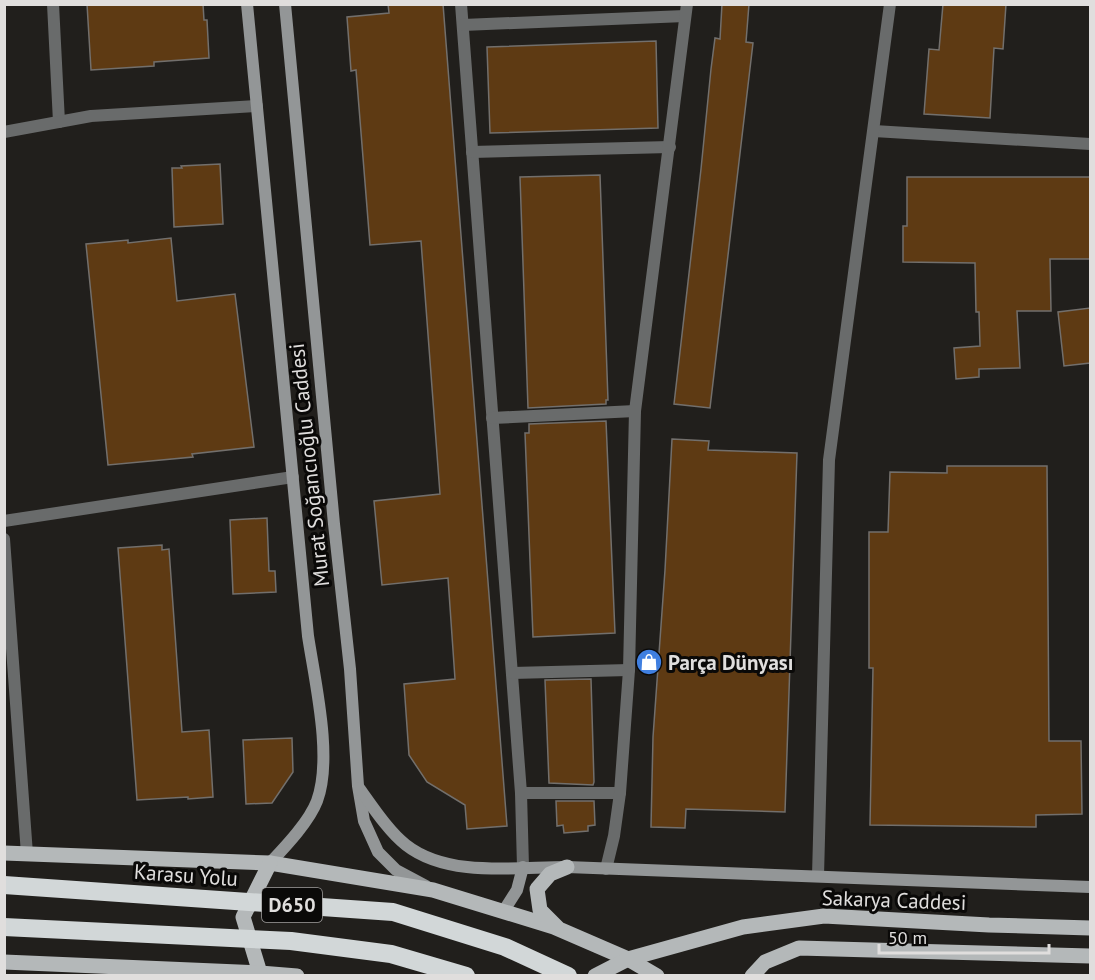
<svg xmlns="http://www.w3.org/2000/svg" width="1095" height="980" font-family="'PT Sans',sans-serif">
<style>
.building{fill:#5e3a13;stroke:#726f6c;stroke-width:1.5}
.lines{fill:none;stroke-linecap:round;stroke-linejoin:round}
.street{stroke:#696b6b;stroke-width:12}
.secondary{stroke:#939697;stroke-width:12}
.primary{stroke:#b4b8b9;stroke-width:15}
.highway{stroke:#d2d7d8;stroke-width:18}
.labels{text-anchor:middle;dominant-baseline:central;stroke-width:6;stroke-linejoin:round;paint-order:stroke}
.shield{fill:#0a0908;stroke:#a09e9d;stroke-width:1.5}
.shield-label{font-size:20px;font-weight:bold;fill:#e0dedd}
.street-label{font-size:21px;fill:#e0dedd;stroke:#0a0908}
.poi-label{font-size:21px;font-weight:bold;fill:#e0dedd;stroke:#0a0908;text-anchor:start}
</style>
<rect width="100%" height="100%" fill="#211f1c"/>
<!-- building -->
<g class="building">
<path d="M87,4h116l1,16h3l2,38 -55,4v4l-63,4z"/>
<path d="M388,4h55l64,822 -40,3 -2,-24 -38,-23 -18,-27 -5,-71 51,-5 -7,-101 -66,7 -8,-84 66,-7 -19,-253 -51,4 -14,-175 -5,1 -4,-54 42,-4z"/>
<path d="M722,4h27l-3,38 7,1 -43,365 -36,-4 27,-235 10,-100 4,-31 5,1z"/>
<path d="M943,4h63l-3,45 -9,-1 -4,70 -66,-4 5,-65 10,1z"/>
<path d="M656,41l2,87 -168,5 -3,-86z"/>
<path d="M220,164l3,60 -49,3 -2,-59h10l-1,-2z"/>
<path d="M600,175l8,225h-2v4l-78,4 -8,-231z"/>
<path d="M907,177h183v82h-40l1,52h-34l3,57 -41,1v8l-23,2 -2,-31 26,-2 -1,-34h-3l-1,-49 -72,-1v-36h4z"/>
<path d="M171,238l6,63 58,-7 19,153 -62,7 1,3 -85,8 -22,-221 42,-4v3z"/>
<path d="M1090,308v55l-26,3 -6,-54z"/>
<path d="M606,421l9,212 -82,4 -8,-204h4v-9z"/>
<path d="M672,439l37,2 -1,9 89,3 -12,359 -99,-3 -1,19 -34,-1 2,-90 12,-167z"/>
<path d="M947,466h100l2,275h32l1,73 -46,1v12l-166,-2 3,-157h-4v-136h19l2,-60 57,1z"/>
<path d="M267,518l2,53h6l1,21 -43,2 -3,-74z"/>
<path d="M162,545v5l7,-1 13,183 27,-2 4,67 -25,2v-2l-51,3 -19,-252z"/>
<path d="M591,679l3,103 -1,3 -44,-2 -4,-103z"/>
<path d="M292,738l1,34 -21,31 -26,1 -3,-64z"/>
<path d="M556,801h38l1,24 -7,1v5l-24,2 -1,-8 -6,1z"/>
</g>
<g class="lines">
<!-- street -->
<g class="street">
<path d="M53,4l6,118"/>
<path d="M461,4l60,789 2,74"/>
<path d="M463,25l222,-9"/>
<path d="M874,131l216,13"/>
<path d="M4,132l87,-16 166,-10"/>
<path d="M472,152l198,-5"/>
<path d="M492,418l143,-7"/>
<path d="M4,521l289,-44"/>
<path d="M4,539l23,315"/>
<path d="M512,673l117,-3"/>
<path d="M521,793h99"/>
<path d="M606,869l8,-33 6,-43 9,-123 6,-259 52,-407"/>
<path d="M818,876l11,-416 61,-456"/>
</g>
<!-- secondary -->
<g class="secondary">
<path d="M247,4l61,632c7,46 25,122 9,165 -8,21 -32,46 -47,62"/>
<path d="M285,4l49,520 16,145 8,117 6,35 14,31 18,18 30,16"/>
<path d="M359,788c13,18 30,44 47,57 42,33 111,22 161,22l523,20"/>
<path d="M503,912l14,-22 6,-23"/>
</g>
<!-- primary -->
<g class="primary">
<path d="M4,853l266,10 163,27 121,37 74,32 29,17"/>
<path d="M270,863l-27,54 17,56 37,3"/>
<path d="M557,927l-17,-17 -3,-21 13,-15 17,-7"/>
<path d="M4,962l256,11"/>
<path d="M595,976l33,-17 115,-32 81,-11 165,9 101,3"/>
<path d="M752,976l13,-14 34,-14 291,8"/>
</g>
<!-- highway -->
<g class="highway">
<path d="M4,885l389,27 112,35 63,29"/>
<path d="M4,927l287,14 100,13 75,22"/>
</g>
</g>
<!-- icons -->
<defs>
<g id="shop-disc" transform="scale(1.35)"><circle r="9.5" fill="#3f7fe0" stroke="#0a0908"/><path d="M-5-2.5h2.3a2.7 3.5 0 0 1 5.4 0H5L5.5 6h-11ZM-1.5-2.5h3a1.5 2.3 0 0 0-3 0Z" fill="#fff"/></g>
</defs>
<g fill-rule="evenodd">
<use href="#shop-disc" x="649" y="662"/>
</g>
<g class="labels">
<!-- shield labels -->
<rect class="shield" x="262" y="888" width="60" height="34" rx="4.5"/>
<g class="shield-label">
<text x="292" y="905">D650</text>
</g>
<!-- street labels -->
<g class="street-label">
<text transform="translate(309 465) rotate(-96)">Murat Soğancıoğlu Caddesi</text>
<text transform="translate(186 875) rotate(4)">Karasu Yolu</text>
<text transform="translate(894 900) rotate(2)">Sakarya Caddesi</text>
</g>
<!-- poi labels -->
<g class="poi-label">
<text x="668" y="662">Parça Dünyası</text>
</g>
</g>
<!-- border -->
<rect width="1095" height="980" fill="none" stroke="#e0dedd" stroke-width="12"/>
<!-- scale -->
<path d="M879 944v9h170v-9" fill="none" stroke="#e0dedd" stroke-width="3"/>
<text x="888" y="944" font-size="18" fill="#e0dedd" stroke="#0a0908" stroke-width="4.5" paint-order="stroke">50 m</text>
</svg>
